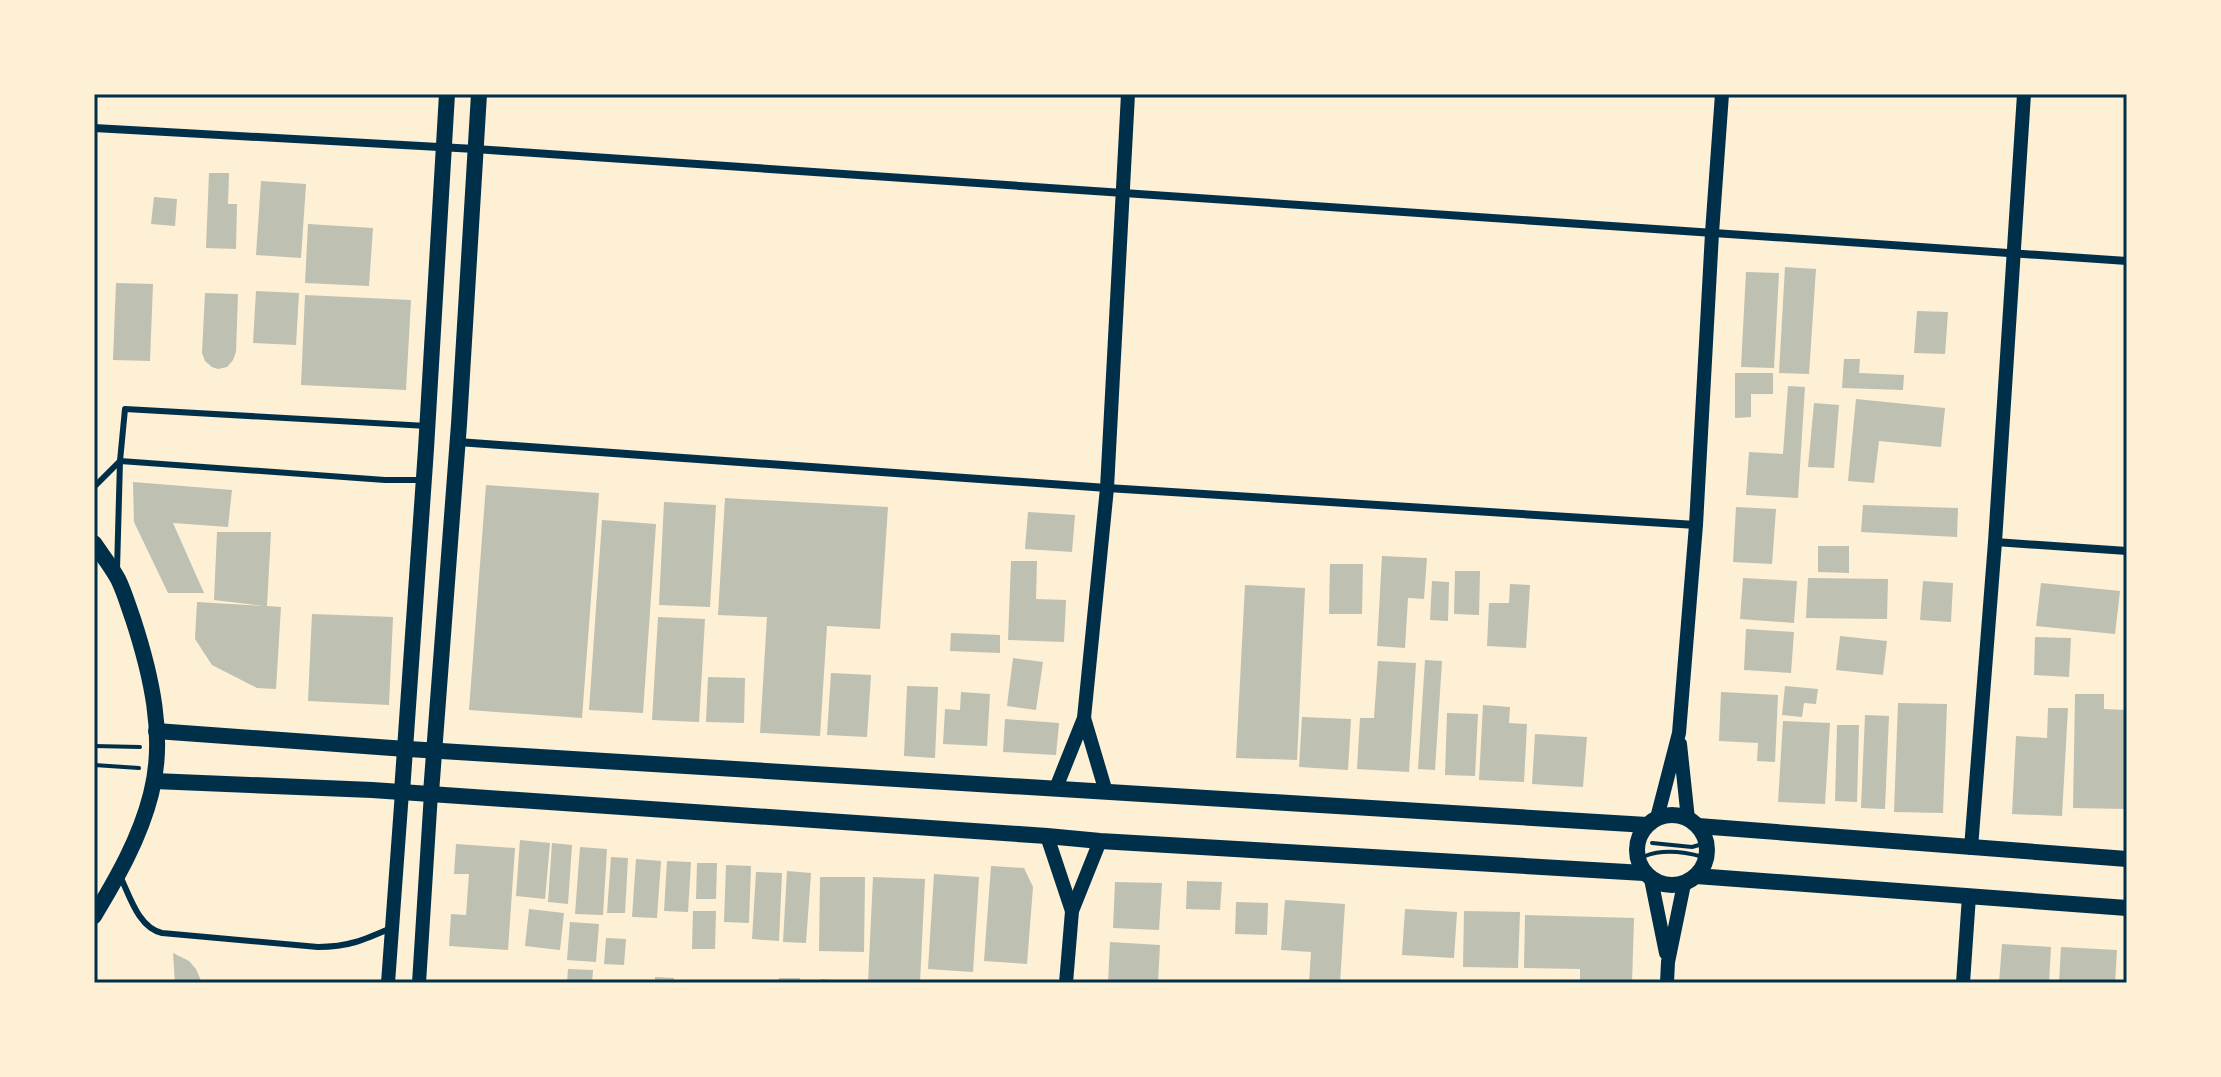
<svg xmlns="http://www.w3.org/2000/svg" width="2221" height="1077" font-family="Georgia,serif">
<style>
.building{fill:#bec0b2}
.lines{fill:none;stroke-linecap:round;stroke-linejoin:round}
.path{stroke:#003049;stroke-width:4}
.service{stroke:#003049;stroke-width:6}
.minor{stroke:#003049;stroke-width:8}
.tertiary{stroke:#003049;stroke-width:14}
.secondary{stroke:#003049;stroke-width:16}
.neatline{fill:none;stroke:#003049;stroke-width:3}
</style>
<rect width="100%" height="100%" fill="#fdf0d5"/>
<!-- building -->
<g class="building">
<path d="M209,173h20l-1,31h9l-1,45 -30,-1z"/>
<path d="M261,181l45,3 -5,74 -45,-3z"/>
<path d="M154,197l23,2 -2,27 -24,-2z"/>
<path d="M308,224l65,4 -4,58 -64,-3z"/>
<path d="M1785,267l31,2 -7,105 -30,-1z"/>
<path d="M1746,272l33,1 -5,95 -33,-1z"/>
<path d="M116,283l37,1 -3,77 -37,-1z"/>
<path d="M256,291l43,2 -3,52 -43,-2z"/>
<path d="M205,293l33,1 -2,58 -3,8 -6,7 -9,2 -6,-2 -7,-6 -3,-8z"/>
<path d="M305,295l106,5 -5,90 -105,-5z"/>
<path d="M1917,311l31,1 -3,42 -31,-1z"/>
<path d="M1844,359h16l-1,14 45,2 -1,15 -61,-2z"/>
<path d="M1735,373h38v21h-22v23l-16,1z"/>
<path d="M1788,386l17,1 -7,111 -52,-3 3,-43 34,2z"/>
<path d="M1856,399l89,9 -4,39 -62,-6 -5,42 -26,-2z"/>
<path d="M1814,403l25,2 -5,63 -26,-1z"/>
<path d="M133,482l99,8 -4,37 -55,-4 31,70h-36l-34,-71z"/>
<path d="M486,485l113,8 -17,225 -113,-8z"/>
<path d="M725,498l163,9 -8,122 -53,-3 -7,110 -60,-3 7,-116 -49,-2z"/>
<path d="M664,502l52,3 -6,102 -51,-2z"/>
<path d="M1863,505l95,3 -1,29 -96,-5z"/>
<path d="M1736,507l40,2 -4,55 -39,-2z"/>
<path d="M1028,512l47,3 -3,37 -47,-3z"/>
<path d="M602,520l54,4 -13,189 -54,-3z"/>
<path d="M217,532h54l-4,74 14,1 -5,82 -19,-1 -45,-23 -17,-26 2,-37 67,4 -50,-6z"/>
<path d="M1818,546h31v27l-31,-1z"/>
<path d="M1382,556l45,2 -3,41 -16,-1 -3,50 -28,-2z"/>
<path d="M1011,561h26l-1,38 30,1 -2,42 -56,-2z"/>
<path d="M1330,564h33l-1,50h-33z"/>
<path d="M1455,571h25l-1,44 -25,-1z"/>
<path d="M1743,578l54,3 -3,42 -54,-4z"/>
<path d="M1808,578l80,1 -1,40 -81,-1z"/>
<path d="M1432,581l17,1 -1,39 -18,-1z"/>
<path d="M1923,581l30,2 -2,39 -31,-2z"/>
<path d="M2041,583l79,8 -5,43 -79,-8z"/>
<path d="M1510,584l20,1 -4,63 -39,-2 2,-43h20z"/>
<path d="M1245,585l60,3 -8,172 -61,-2z"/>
<path d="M312,614l81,3 -4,88 -81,-4z"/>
<path d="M658,617l47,2 -6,103 -47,-2z"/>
<path d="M1746,629l48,3 -3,41 -47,-3z"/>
<path d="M951,633l49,2v18l-50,-2z"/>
<path d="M1840,636l47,5 -4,34 -47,-5z"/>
<path d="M2035,637l36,1 -2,39 -35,-2z"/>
<path d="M1013,658l30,4 -7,48 -29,-4z"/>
<path d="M1425,660l17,1 -7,109 -17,-1z"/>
<path d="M1378,661l38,2 -7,109 -52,-3 3,-51h14z"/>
<path d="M831,673l40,2 -4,62 -40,-2z"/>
<path d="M708,677l37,1 -1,45 -38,-1z"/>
<path d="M907,686l31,1 -3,71 -31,-2z"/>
<path d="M1785,686l33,3 -2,15 -12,-1 -2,14 -20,-2z"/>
<path d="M961,692l29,2 -3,52 -44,-2 2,-35 15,1z"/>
<path d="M1721,692l57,3 -3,67 -18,-1 1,-18 -39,-2z"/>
<path d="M2075,694h29v15l23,1v99l-54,-1z"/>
<path d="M1898,703l49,1 -4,109 -49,-1z"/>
<path d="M1483,705l27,2 -1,16 18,1 -3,58 -45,-2z"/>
<path d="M2048,708h20l-6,108 -50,-2 4,-78 31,2z"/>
<path d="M1447,713l31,1 -3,62 -30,-1z"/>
<path d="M1865,715l24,1 -4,93 -24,-1z"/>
<path d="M1302,717l49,2 -3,51 -49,-3z"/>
<path d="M1005,719l54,4 -3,32 -53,-3z"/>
<path d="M1783,721l47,2 -5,81 -47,-2z"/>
<path d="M1837,725h22l-2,77 -22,-1z"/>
<path d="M1535,734l52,3 -4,50 -51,-3z"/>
<path d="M520,840l30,3 -5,56 -29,-3z"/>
<path d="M552,843l20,2 -4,59 -20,-2z"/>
<path d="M456,844l59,4 -7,102 -59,-4 2,-32 15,1 3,-41h-15z"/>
<path d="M580,847l27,2 -4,66 -28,-1z"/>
<path d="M611,857l17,1 -3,55h-18z"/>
<path d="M636,859l25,2 -4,57 -25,-1z"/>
<path d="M667,861l24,1 -3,50 -24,-1z"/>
<path d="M697,863h20l-1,36h-20z"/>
<path d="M726,865l25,1 -2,57 -25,-1z"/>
<path d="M991,866l33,2 9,19 -6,77 -43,-3z"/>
<path d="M787,871l24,2 -5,70 -23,-1z"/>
<path d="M756,872l26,1 -3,68 -27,-2z"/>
<path d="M934,874l45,3 -6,95 -45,-3z"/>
<path d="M820,877h45l-1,75 -45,-1z"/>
<path d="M873,877l52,2 -5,104h-52z"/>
<path d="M1187,881l35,1 -2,28 -34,-1z"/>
<path d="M1115,882l47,1 -3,47 -46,-2z"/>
<path d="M1285,900l60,4 -5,79h-31l2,-31 -30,-2z"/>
<path d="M1236,902l32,1 -1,32 -32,-1z"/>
<path d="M529,909l35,4 -4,37 -35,-4z"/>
<path d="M1405,909l52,3 -3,46 -52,-3z"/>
<path d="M693,911h23l-1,38h-23z"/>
<path d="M1464,911l56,1 -2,56 -55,-1z"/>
<path d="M1525,915l109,3 -2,65h-52v-14l-56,-1z"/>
<path d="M570,922l29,2 -3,38 -29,-2z"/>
<path d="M606,938l20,1 -2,26 -20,-1z"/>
<path d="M1110,942l50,3 -2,38h-50z"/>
<path d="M2002,944l49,3 -2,36h-50z"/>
<path d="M2061,947l56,3 -2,33h-56z"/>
<path d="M173,953l16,8 7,8 6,14h-27z"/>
<path d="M568,969l25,1 -1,13h-25z"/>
<path d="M655,977l19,1v5h-19z"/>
<path d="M779,978h21v5h-22z"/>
<path d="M821,979l22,2v2h-22z"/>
</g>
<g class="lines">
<!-- path -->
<g class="path">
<path d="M94,746l46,1"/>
<path d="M94,765l45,3"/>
<path d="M1652,843l40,4 7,-2"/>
<path d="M1645,856c18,-7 40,-4 58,1"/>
</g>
<!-- service -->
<g class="service">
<path d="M120,461l265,19h37"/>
<path d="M94,487l26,-26"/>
<path d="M117,570l3,-109 5,-52 302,17"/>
<path d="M121,878c9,19 18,50 41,55l156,14c30,0 46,-7 73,-19"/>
</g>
<!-- minor -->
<g class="minor">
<path d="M94,128l381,21 1652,112"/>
<path d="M458,442l649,46 589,37"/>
<path d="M1995,542l132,9"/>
</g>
<!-- tertiary -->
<g class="tertiary">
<path d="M1084,718l22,74"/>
<path d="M1680,744l8,75"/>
<path d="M1056,788l28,-70 23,-230 21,-394"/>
<path d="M1657,818l22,-85 17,-208 16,-292 10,-139"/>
<path d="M1047,836l25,75"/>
<path d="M1971,848l24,-306 29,-448"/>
<path d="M1651,879l15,74"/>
<path d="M388,983l14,-191"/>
<path d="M419,983l12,-190"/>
<path d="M1066,983l6,-72 28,-70"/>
<path d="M1667,983l1,-21 16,-78"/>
<path d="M1963,983l6,-87"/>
</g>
<!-- secondary -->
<g class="secondary">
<path d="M94,543c8,12 17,23 24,36 6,12 10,26 15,40 18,55 33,118 18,175 -11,44 -34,84 -57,122"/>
<path d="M156,731l236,17 1255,77"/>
<path d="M154,781l218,9 675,46 53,5 544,32"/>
<path d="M402,792l24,-343 21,-355"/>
<path d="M431,793l28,-369 20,-330"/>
<circle cx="1672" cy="850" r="35"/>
<path d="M1698,826l429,33"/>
<path d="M1696,876l431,32"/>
</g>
</g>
<!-- border -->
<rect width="2221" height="1077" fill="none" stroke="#fdf0d5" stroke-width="192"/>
<rect x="96" y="96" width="2029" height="885" class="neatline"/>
</svg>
